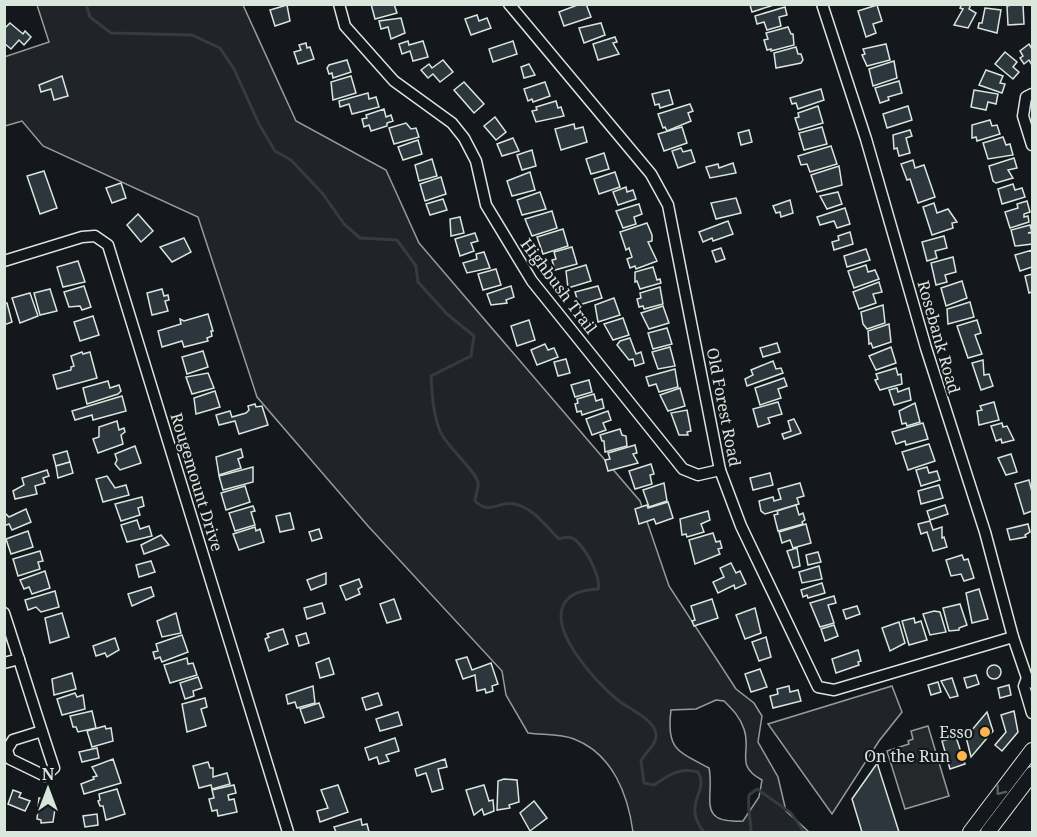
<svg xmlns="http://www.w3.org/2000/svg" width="1037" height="837" font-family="'Noto Serif',serif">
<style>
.green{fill:#202428;stroke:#939e99;stroke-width:1.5;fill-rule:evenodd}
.parking{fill:#24282b;stroke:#939e99;stroke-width:1.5}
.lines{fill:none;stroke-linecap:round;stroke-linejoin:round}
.stream{stroke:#363b3e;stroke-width:3}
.building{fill:#2c363c;stroke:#d8e6dc;stroke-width:1.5}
.minor-casing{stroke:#d8e6dc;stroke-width:13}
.major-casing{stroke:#d8e6dc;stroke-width:16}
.minor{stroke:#14181c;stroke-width:10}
.major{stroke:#14181c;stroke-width:14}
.oneway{stroke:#59605f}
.poi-dot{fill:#ffb74d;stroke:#14181c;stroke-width:2}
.labels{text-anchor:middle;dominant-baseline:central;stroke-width:4.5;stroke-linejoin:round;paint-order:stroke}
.street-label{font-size:16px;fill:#d8e6dc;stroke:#14181c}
.poi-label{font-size:16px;fill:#d8e6dc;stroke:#14181c;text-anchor:end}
</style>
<rect width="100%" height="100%" fill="#14181c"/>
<!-- green -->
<g class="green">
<path d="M37,5h206l53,116 90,49 33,73 221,258 29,85 67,103 18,14 8,13 -4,26 20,35 8,34 23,21h-176c-5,-37 -20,-78 -59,-93 -13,-5 -32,-4 -46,-6l-22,-38 -4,-24 -134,-145 -111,-129 -59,-180 -155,-71 -21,-25 -17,5 -1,-69 45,-15zM716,700l8,1c9,9 16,16 20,28 8,23 -10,36 18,51l-3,17 -16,24c-48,3 -28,-24 -34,-53 -32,-17 -43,-19 -38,-58l25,-1z"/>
<path d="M892,686l10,26 -23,29 -47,73 -64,-90z"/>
</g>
<!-- parking -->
<path class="parking" d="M928,726l21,70 -44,13 -18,-58 22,-7 -1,-3 5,-2 -2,-8z"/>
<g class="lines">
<!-- stream -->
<g class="stream">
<path d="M86,4l4,13 21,16 81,2 28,13 14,21 25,55 16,27 16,9 32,34 21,30 16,14 37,2 19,26 2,16 29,32 27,22 -3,20 -40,20c1,19 2,37 9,55 6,15 38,42 38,52 1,6 -3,12 -3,18 15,15 24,-1 40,3 20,5 30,22 44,35 4,-1 7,-2 10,-2 13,2 33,40 29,52 -13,1 -29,3 -35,17 -12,28 35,78 56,95 10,8 35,18 37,33 1,11 -11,18 -15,27l3,22 10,2c15,-10 25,-18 44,-13 12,19 -17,32 6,60"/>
<path d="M751,832c0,-13 -4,-23 -2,-37l8,-6 34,24 13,19"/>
</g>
</g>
<!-- building -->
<g class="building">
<path d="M371,4h23l3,9 -22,6z"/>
<path d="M580,4h6l5,13 -27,9 -5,-14z"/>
<path d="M753,4h24l-25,8 -2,-7z"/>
<path d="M962,4h9l-2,5 7,4 -8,15 -14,-3 9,-16 -3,-1z"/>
<path d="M1016,4h7l1,20 -16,1 -1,-19z"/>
<path d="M287,5l3,16 -15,5 -5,-16z"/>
<path d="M877,5l5,16 -9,3 3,9 -10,4 -8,-26z"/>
<path d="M785,7l2,8 -8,2 2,9 -14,4 -3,-8 -7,2 -2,-8z"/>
<path d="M985,8l16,2 -4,23 -19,-5 1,-5h3z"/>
<path d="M477,15l2,6 8,-3 4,10 -20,7 -6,-16z"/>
<path d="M401,18l4,15 -14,6 -3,-12 -7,2 -2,-8z"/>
<path d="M10,23l13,11 2,-3 6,6 -7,8 -5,-5 -8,9 -7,-6v-14z"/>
<path d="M601,23l4,12 -21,8 -5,-15z"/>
<path d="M788,27l3,7h2l1,11 -23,6v-2l-4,1 -3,-10 4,-1 -2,-6z"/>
<path d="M615,37l2,5 -4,1 6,11 -21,6 -5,-16z"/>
<path d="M408,41l1,4 14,-4 5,16 -15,4 -3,-10 -8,3 -3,-10z"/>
<path d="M513,41l4,13 -24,8 -4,-13z"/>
<path d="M306,43l1,5 3,-1 4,12 -16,5 -4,-12 7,-2 -2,-5z"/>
<path d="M886,44l4,16 -23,6 -5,-11 3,-1 -2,-5z"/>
<path d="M1029,44l3,5v16l-3,-5 -5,4 -4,-6 3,-2 -3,-5z"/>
<path d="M796,47l2,7h3l2,6 -2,3 -25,5 -2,-15z"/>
<path d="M1005,52l12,10 -4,5 6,5 -6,7 -18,-15z"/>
<path d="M347,60l4,12 -18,6 -1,-5 -3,1 -2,-6 2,-3z"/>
<path d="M443,60l10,12 -13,10 -7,-8 -5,4 -7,-8 8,-6 3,4z"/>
<path d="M894,61l3,17 -24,8 -4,-17z"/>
<path d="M529,64l6,11 -11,3 -3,-11z"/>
<path d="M986,70l17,6 -3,7 5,1 -3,9 -23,-8z"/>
<path d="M62,76l6,20 -14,4 -3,-11 -10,3 -2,-7z"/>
<path d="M351,76l5,17 -23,7 -2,-18z"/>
<path d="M899,81l3,12 -14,4 1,3 -9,3 -5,-15z"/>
<path d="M464,82l20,22 -10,9 -20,-23z"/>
<path d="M545,82l5,14 -17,6 -1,-3 -4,2 -4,-12z"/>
<path d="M821,89l3,11 -26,9 -2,-6 -4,1 -2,-6z"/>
<path d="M669,90l4,14 -13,4 -1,-4 -4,1 -3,-11z"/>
<path d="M974,90l24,4 -2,10 -8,-2 -2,8 -15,-3z"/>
<path d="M368,93l1,6 7,-2 3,10 -27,7 -3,-10 -9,3 -1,-6z"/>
<path d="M556,101l2,7 3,-1 3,9 -28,6 -4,-11 5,-1 -1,-3z"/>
<path d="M690,104l3,7 -5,2 3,8 -24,10 -2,-4 -2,1 -5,-14z"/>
<path d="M818,106l5,17 -24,7 -4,-12 4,-1 -1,-4z"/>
<path d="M908,106l4,14 -25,8 -4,-14z"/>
<path d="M384,109l2,8 5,-2 2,6 -6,2v3l-16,5 -2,-6 -5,2 -2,-8 5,-1 -1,-3z"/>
<path d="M495,117l11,15 -10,8 -12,-14z"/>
<path d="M990,120l2,6 5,-1 3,9 -23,7 -1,-4 -4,1v-13z"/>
<path d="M406,123l5,6 5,-1 3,9 -25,7 -5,-16z"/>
<path d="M574,124l1,5 8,-2 4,15 -26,8 -6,-21z"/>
<path d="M682,127l5,16 -23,8 -6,-17z"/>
<path d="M822,127l5,17 -23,6 -5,-17z"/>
<path d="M749,130l3,12 -11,3 -3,-12z"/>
<path d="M910,130l2,6 -6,2 4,15 -11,3 -2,-8 -3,1 -1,-14z"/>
<path d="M1003,137l3,8 4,-1 3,11 -25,4 -5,-16z"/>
<path d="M513,138l6,13 -17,5 -5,-12z"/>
<path d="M418,140l4,14 -19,6 -5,-13z"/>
<path d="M831,146l6,18 -27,8 -3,-8 -6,1 -3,-9z"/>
<path d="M681,148l2,4 8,-2 4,12 -17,6 -6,-17z"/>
<path d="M532,150l4,16 -14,4 -5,-15z"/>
<path d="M604,153l5,16 -18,5 -5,-15z"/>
<path d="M1014,158l3,10 -9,2 5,8 -17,5 -3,-2 -4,-15z"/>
<path d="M432,159l5,17 -18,5 -4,-16z"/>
<path d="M913,160l2,8 9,-3 11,32 -17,6 -8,-24 -3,1 -6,-16z"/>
<path d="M733,163l3,10 -26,5 -4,-11 12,-3 1,4z"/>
<path d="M839,166l3,19 -25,7 -6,-17z"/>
<path d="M44,171l13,37 -17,6 -13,-38z"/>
<path d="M530,172l5,18 -23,6 -5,-15z"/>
<path d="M615,172l5,15 -21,7 -5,-15z"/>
<path d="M441,177l5,17 -21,7 -5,-17z"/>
<path d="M121,183l5,15 -14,5 -6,-15z"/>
<path d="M1013,184l2,6 7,-2 3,9 -23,7 -4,-15z"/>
<path d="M626,187l1,5 6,-2 3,9 -18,6 -5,-13z"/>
<path d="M540,192l6,17 -24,6 -5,-15z"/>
<path d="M838,192l4,12 -15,5 -7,-13z"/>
<path d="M736,198l5,15 -25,6 -5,-16z"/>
<path d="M443,199l4,11 -17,5 -4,-11z"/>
<path d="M790,200l3,13 -12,4 -1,-5 -4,1 -3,-7z"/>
<path d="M1027,201l3,11 -6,2v3l4,-1 1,6 -19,6 -5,-16 13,-4 -1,-4z"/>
<path d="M934,203l3,10 11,-4 9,13 -5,1 1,5 -21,7 -9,-28z"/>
<path d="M639,204l3,10 -8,3 2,7 -13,4 -7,-17z"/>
<path d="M845,208l5,16 -13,4 -3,-7 -14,4 -3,-8z"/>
<path d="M552,211l5,17 -25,8 -7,-17z"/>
<path d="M138,214l15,17 -12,11 -14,-17z"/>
<path d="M460,217l4,16 -13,3 -1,-17z"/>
<path d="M728,221l5,13 -20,7 -1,-3 -9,4 -4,-10z"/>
<path d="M647,223l5,12v6l-4,1 9,19 -21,8 -1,-3 -5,2 -3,-9 5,-2 -3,-9 -3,2 -6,-18z"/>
<path d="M1030,225l2,7 -4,1h4v11l-17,2 -4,-16z"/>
<path d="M563,229l5,17 -25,8 -6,-17z"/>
<path d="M850,232l3,12 -19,6 -2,-8 7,-2 -1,-4z"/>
<path d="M475,233l3,8 -7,2 3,8 -14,5 -5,-17z"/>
<path d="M944,236l3,12 -12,3 2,7 -10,3 -5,-19z"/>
<path d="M184,238l7,14 -19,10 -12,-15z"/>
<path d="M572,247l5,17 -22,6 -3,-10 4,-1 -2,-7z"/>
<path d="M721,248l4,11 -9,3 -4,-11z"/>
<path d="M866,249l4,11 -23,7 -3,-11z"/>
<path d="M1032,250v17l-12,4 -5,-16z"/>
<path d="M484,252l6,16 -23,5 -4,-10 14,-4 -1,-5z"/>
<path d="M953,257l3,15 -11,3 2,7 -11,3 -5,-22z"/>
<path d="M78,261l7,21 -22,5 -6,-20z"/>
<path d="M586,265l5,16 -23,7 -2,-17z"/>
<path d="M866,265l2,7 7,-2 4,9 -25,9 -6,-17z"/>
<path d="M653,267l4,13 3,-1 1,4 -21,6 -3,-8 -2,1v-10z"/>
<path d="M496,269l5,16 -18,5 -5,-16z"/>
<path d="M1032,274v18l-3,1 -4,-17z"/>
<path d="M962,281l5,17 -21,8 -5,-18z"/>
<path d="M879,282l3,10 -9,2 3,9 -17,6 -6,-17z"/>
<path d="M84,286l7,21 -9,3 -2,-4 -11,1 -5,-15z"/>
<path d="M511,286l3,11 -8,3 1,3 -16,2 -4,-11z"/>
<path d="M598,286l4,12 -23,7 -4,-13z"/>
<path d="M660,287l3,17 -19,5 -1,-3 -4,1 -2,-8 4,-1 -1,-5z"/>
<path d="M50,289l7,22 -17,4 -6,-22z"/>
<path d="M162,289l2,7 4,-1 1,5 -4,1 3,10 -16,4 -5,-22z"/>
<path d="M30,293l8,23 -18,7 -8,-25z"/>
<path d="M614,298l6,17 -22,7 -3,-17z"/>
<path d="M970,302l4,15 -26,7 -1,-15z"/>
<path d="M4,303h3l5,19 -8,3z"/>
<path d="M883,305l2,18 -18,6 -4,-5 -2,-12z"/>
<path d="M663,306l6,17 -20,6 -8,-16z"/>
<path d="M208,314l5,17h-2l1,5 -5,2 1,3 -24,6 -2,-6 -20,6 -4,-16 23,-7 -1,-5 4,2z"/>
<path d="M93,316l6,19 -19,6 -6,-19z"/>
<path d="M623,318l6,17 -16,5 -9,-16z"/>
<path d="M529,320l6,20 -18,6 -6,-20z"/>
<path d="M977,320l4,13 -6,2 7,19 -14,4 -11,-32z"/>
<path d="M889,324l2,18 -18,6 -2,-5 -2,1 -1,-13z"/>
<path d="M667,328l5,16 -19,5 -5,-16z"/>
<path d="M630,338l6,16 5,-2 3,11 -9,3 -2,-7 -4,1 -12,-15 3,-4z"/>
<path d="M777,343l3,9 -17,5 -3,-9z"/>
<path d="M545,344l3,6 6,-2 4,9 -21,8 -6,-15z"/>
<path d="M670,347l5,19 -17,3 -6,-17z"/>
<path d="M891,347l5,16 -20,7 -7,-14z"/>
<path d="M203,351l5,16 -21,7 -5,-17z"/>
<path d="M82,352l1,2 7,-2 7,26 -40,11 -4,-14 18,-5v-3l3,-1 -3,-10z"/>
<path d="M566,359l4,14 -12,3 -4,-14z"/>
<path d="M983,360l1,15 5,-1 4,12 -12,4 -9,-27z"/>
<path d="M773,361l3,8 5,-1 2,5 -36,13 -2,-7 8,-4 -2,-5z"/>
<path d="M896,368l2,7 3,-1 1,10 -22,6 -5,-10 3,-1 -2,-5z"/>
<path d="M675,369l3,18 -19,5 -3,-8 -7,2 -3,-9z"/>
<path d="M208,373l6,15 -22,6 -6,-17z"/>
<path d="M784,378l3,8 -9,3 3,9 -21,7 -5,-17z"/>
<path d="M589,380l3,12 -17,5 -4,-12z"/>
<path d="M108,381l2,7 9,-3 2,6 -3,3 -31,10 -4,-16z"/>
<path d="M680,388l5,18 -17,5 -8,-16z"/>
<path d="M897,388l1,4 11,-4 2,12 -17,5 -5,-15z"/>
<path d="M215,391l5,16 -24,7 -2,-16z"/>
<path d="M594,394l2,7 6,-2 2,9 -22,7 -1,-4 -4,1 -2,-8 3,-1 -1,-4z"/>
<path d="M122,396l4,15 -33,9 -1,-5 -17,5 -3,-9z"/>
<path d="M778,402l4,12 -14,4 2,5 -12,4 -5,-18z"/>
<path d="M994,402l5,18 -20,5 -2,-14 5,-1 -2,-4z"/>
<path d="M915,403l5,19 -13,4 -1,-3 -4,1 -3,-13z"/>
<path d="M255,404l1,3 6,-1 6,19 -29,9 -4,-13 -16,4 -3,-10 14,-4 2,6 14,-4 3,-3 -1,-4z"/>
<path d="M687,410l4,21 -4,1 1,3h-9l-8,-22z"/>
<path d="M608,411l3,9 -8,3 3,7 -14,5 -6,-16z"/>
<path d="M794,419l7,14 -17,6 -2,-5 9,-3 -3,-10z"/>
<path d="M117,421l2,9 5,-2 1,4 -4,3 2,9 -25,9 -5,-14 6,-2v-10z"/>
<path d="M923,423l5,16 -22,6 -1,-4 -9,3 -4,-12z"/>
<path d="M1002,423l1,4 4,-1 7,14 -12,3 -1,-4 -5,2 -5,-15z"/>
<path d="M620,429l2,6 4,1 1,10 -22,6 -1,-11h-2l-2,-6z"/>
<path d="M929,444l6,17 -27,9 -6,-18z"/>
<path d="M635,445l2,8 -4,1 5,9 -30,8 -3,-11 5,-1 -2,-6z"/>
<path d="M135,446l6,17 -21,7 -5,-6 2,-4 -2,-6z"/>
<path d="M241,449l2,8 -5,2 3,9 -22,7 -3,-18z"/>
<path d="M67,451l3,11 -14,4 -3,-11z"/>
<path d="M1011,454l6,18 -11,3 -8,-17z"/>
<path d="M70,462l3,11 -15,5 -2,-12z"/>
<path d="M651,464l3,10 -4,1 2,9 -17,5 -6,-18z"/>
<path d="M253,467v15l-30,8 -4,-14z"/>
<path d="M927,467l2,6 8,-2 3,9 -19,6 -5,-16z"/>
<path d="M47,470l2,6 -6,2 2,5 -10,3 2,8 -22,5 -2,-8 11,-6 -2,-7z"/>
<path d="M770,473l3,12 -20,5 -3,-12z"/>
<path d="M107,476l8,12 11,-3 3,10 -26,7 -7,-23z"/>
<path d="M1029,480l3,12v19l-8,3 -9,-30z"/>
<path d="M664,483l3,18 -18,6 -6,-17z"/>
<path d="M800,483l4,13 -7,2 2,6 -34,10 -4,-3 -2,-10 14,-4 1,4 7,-2 -3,-10z"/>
<path d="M939,485l4,13 -22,6 -3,-13z"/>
<path d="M245,486l5,16 -24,8 -5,-17z"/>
<path d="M142,497l2,9 -6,2 2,7 -19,6 -6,-17z"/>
<path d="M668,502l5,16 -17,6 -2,-5 -15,5 -4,-15 12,-4 1,3z"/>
<path d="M796,505l3,10 4,-2 2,7 -3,2 1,2 -25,7 -4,-16 4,-1 -1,-3z"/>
<path d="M945,505l3,9 -18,6 -3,-9z"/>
<path d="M253,506l2,5 -4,1 4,13 -20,6 -6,-18z"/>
<path d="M26,509l5,13 -19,8 -3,-6 -5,2v-14l5,5z"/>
<path d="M708,511l2,9 -9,4 3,8 -17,5 -1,-3 -4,1 -2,-16z"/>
<path d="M290,513l4,16 -14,3 -4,-16z"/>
<path d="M137,520l3,9 9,-3 3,10 -25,6 -6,-17z"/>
<path d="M930,521l3,9 9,-3v11l2,-1 3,10 -14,4 -6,-19 -6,2 -3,-10z"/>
<path d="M806,524l5,19 -18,5 -3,-8 -8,3 -3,-11z"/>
<path d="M1028,524l2,8 -5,3 1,2 -16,3 -3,-11z"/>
<path d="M255,527l1,4 4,-2 4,13 -25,8 -6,-16z"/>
<path d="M319,529l3,9 -10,3 -3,-9z"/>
<path d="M28,531l5,16 -22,7 -5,-15z"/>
<path d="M713,533l3,9 4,-1 2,7 -4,1 2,5 -25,10 -6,-24z"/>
<path d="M161,535l8,10 -25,9 -3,-9z"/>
<path d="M797,548l3,18 -7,2 -6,-17z"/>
<path d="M40,551l3,10 -5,1 2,7 -22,7 -5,-17z"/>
<path d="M818,552l3,10 -13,3 -2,-10z"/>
<path d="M962,555l2,5 4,-1 6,19 -10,3 -3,-7 -10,2 -5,-16z"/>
<path d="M151,561l4,11 -16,5 -3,-12z"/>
<path d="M731,563l5,10 4,-2 6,13 -11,5 -1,-4 -16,8 -5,-11 11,-5 -4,-9z"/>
<path d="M819,566l3,13 -20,4 -3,-11z"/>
<path d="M45,571l5,17 -18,6 -3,-7 -5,2 -4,-9z"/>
<path d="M326,573v11l-15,6 -4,-10z"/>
<path d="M359,579l3,8 -4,2 2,5 -14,6 -6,-14z"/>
<path d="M822,583l3,10 -17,5 -1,-3 -4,2 -2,-7z"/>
<path d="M151,587l3,9 -22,10 -4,-12z"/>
<path d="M979,589l9,30 -16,4 -6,-30z"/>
<path d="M55,591l4,16 -18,5 -5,-5 -8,3 -3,-10z"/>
<path d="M834,596l2,7 -8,2 6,18 -14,4 -10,-24z"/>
<path d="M394,599l7,20 -14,4 -7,-19z"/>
<path d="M712,599l6,19 -24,8 -2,-5 3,-1 -4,-14z"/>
<path d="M322,603l3,10 -18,6 -3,-11z"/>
<path d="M960,604l7,21 -8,3v2l-10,1 -6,-23z"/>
<path d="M857,606l3,8 -14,5 -3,-9z"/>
<path d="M755,608l6,25 -16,6 -9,-24z"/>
<path d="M934,611l6,1 6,20 -16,3 -7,-21z"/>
<path d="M62,613l7,24 -19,6 -5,-25z"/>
<path d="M176,613l5,20 -19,4 -5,-16z"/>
<path d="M914,618l1,5 6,-2 6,19 -18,5 -7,-24z"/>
<path d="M899,622l6,21 -15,8 -8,-23z"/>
<path d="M834,625l4,11 -13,5 -4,-12z"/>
<path d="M283,629l5,15 -19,7 -4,-12 4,-2 -2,-3z"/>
<path d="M306,633l3,10 -10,3 -3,-10z"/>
<path d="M182,635l6,17 -26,10 -2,-5 -5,2 -2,-7 5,-1 -2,-7z"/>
<path d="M766,637l5,20 -12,4 -7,-19z"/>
<path d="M115,638l4,12 -12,7 -2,-4 -9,3 -3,-10z"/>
<path d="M858,650l3,11 -3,1 1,3 -23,8 -4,-14z"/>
<path d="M467,657l5,13 19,-7 7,21 -6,2 1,5 -7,2 -1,-4 -8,2 -2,-16 -12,4 -7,-19z"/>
<path d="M187,658l1,6 5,-1 4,12 -27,8 -6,-18z"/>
<path d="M329,658l5,16 -14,4 -4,-15z"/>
<circle cx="994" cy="672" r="7"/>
<path d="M760,669l7,18 -16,5 -6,-18z"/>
<path d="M72,673l4,16 -22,6 -2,-16z"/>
<path d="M976,675l3,9 -12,4 -3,-10z"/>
<path d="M198,677l4,11 -9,3 1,5 -9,3 -5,-16z"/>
<path d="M952,678l6,18 -8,2 -9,-17z"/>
<path d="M938,682l3,10 -10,3 -3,-10z"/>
<path d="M1009,685l2,10 -11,3 -2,-10z"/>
<path d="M313,686l2,17 -18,5 -2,-6 -7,2 -2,-9z"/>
<path d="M789,686l1,6 8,-2 3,11 -28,7 -3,-12 8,-2 -1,-5z"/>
<path d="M75,693l2,4 6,-2 2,14 -23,6 -5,-16z"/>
<path d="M378,693l4,12 -16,5 -4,-12z"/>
<path d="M205,698l2,9 -6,2 5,17 -19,6 -5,-28z"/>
<path d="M319,703l5,14 -19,6 -5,-14z"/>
<path d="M92,711l4,17 -18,4 -2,-5h-3l-3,-11z"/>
<path d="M1014,711l4,21 -16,19 -7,-6 11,-13 -5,-17z"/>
<path d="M398,712l4,13 -22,6 -4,-12z"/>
<path d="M987,712l6,19 -22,26 -5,-20z"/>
<path d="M105,726l1,3 5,-1 2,13 -21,6 -5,-16z"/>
<path d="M956,737l9,27 -15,5 -8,-28z"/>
<path d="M395,738l4,13 -13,4 3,6 -10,3 -2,-7 -8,3 -4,-12z"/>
<path d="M97,748l2,10 -17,4 -3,-10z"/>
<path d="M113,759l8,24 -37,11 -3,-10 13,-5 -1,-2 4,-1 -5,-9z"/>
<path d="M445,759l2,8 -9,2 5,20 -11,3 -6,-19 -9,3 -2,-7z"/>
<path d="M208,762l2,6h3v9l14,-4 3,11 -18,5 -1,-4 -12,3 -6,-22z"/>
<path d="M878,762v4l21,66h-37l-10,-33z"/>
<path d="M504,779l13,1 2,22 -10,3 1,3 -13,2 1,-29z"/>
<path d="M234,785l2,8 -8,2 1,5 5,-1 3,13 -19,4 -1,-6 -5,1 -3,-12 5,-1 -2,-8z"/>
<path d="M338,785l10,27 -28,10 -3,-11 11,-3 -7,-18z"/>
<path d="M484,785l5,16 4,-1 1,11 -10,4 -2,-6 -8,6 -8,-25z"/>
<path d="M117,789l8,25 -19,6 -3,-14h-3l-2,-5 2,-1 -1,-6z"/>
<path d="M13,790l8,3 -2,4 11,4 -5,10 -17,-7z"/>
<path d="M39,798l17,4 -3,20 -12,1v-3l-4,-1z"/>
<path d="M534,801l13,17 -17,13 -10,-18z"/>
<path d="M97,814l1,11 -13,2 -2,-11z"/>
<path d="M361,819l1,6 5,-1 2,8h-33l-2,-5z"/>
</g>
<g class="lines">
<!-- minor casing -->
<g class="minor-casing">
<g id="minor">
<path d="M339,4l6,22 49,55 58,42 12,15 12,23 10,44 46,76 151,188 15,6 22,-5"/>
<path d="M509,4l142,170 17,31 52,265 21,56 77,161 16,3 179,-53"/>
<path d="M822,4l44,135 60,209 59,184 28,105 14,41 5,5"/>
<path d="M1032,94l-6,3 -3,19 9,29"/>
<path d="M4,261l78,-24 13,-1 13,9 180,587"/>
<path d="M4,613c17,52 33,104 50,155l-9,8 -35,-17 -3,-9 6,-10 29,-9"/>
<path d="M4,663l15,-4"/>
<path d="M1027,678l-3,8 8,27"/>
</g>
</g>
<!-- major casing -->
<g class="major-casing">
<g id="major">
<path d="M970,832l62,-82"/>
<path d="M988,832l44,-58"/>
</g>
</g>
<!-- minor -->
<use href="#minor" class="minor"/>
<!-- major -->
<use href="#major" class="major"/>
</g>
<!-- one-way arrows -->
<defs><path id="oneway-chevron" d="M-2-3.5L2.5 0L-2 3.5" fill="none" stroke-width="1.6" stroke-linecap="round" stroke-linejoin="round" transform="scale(1.5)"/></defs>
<use class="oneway" href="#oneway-chevron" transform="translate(1000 791) rotate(128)"/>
<!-- markers -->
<g class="poi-dot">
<circle cx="985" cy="732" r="6"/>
<circle cx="962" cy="756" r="6"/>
</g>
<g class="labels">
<!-- street labels -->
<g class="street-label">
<text transform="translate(559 286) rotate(53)">Highbush Trail</text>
<text transform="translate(939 337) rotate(74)">Rosebank Road</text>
<text transform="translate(724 407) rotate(79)">Old Forest Road</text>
<text transform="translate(197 482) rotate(73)">Rougemount Drive</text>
</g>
<!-- poi labels -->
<g class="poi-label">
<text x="973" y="732">Esso</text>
<text x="950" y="756">On the Run</text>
</g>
</g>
<!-- border -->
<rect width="1037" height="837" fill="none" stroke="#d8e6dc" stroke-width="12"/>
<!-- north arrow -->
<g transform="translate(48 789)" stroke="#14181c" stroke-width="4.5" paint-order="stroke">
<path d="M0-4.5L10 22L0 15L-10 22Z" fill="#d8e6dc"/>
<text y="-9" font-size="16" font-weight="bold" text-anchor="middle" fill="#d8e6dc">N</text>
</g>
</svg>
